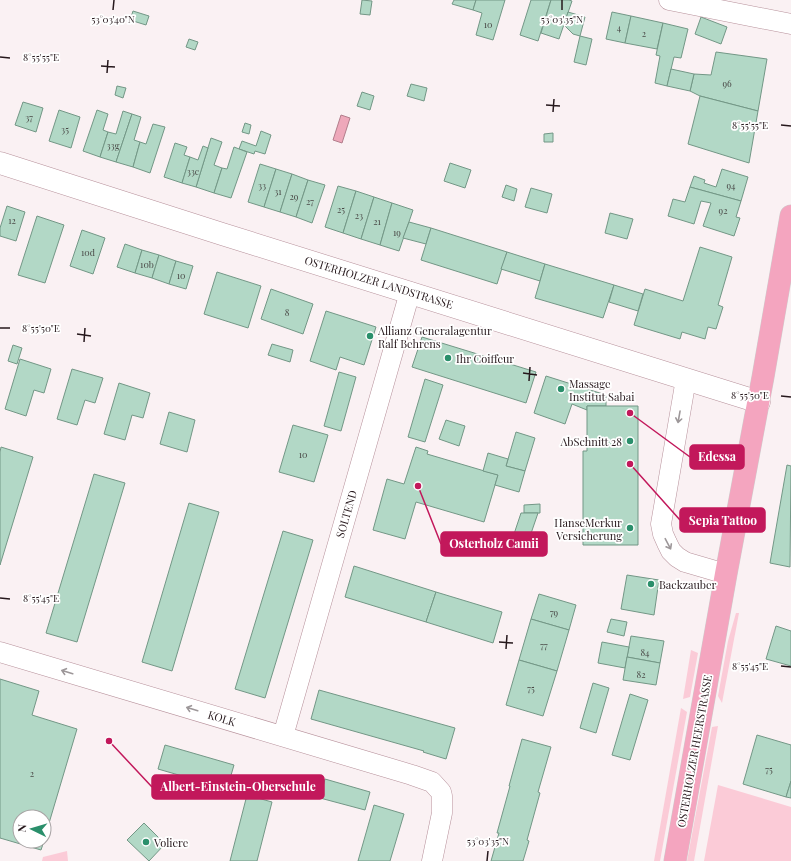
<svg xmlns="http://www.w3.org/2000/svg" width="791" height="861" font-family="'Playfair Display',serif">
<style>
.green{fill:#fbcbd7}
.water{fill:#eea8ba;stroke:#b27d8b}
.building{fill:#b2d8c6;stroke:#739786}
.lines{fill:none;stroke-linecap:round;stroke-linejoin:round}
.street-casing{stroke:#b7919b;stroke-width:21}
.secondary-casing{stroke:#b7919b;stroke-width:23}
.primary-casing{stroke:#cfcccd;stroke-width:23}
.street{stroke:#fff;stroke-width:20}
.secondary{stroke:#fff;stroke-width:22}
.primary{stroke:#f4a5bf;stroke-width:22}
.oneway{stroke:#9d9799}
.ticks{fill:none;stroke:#26181c;stroke-width:1.5}
.poi-dot{fill:#2a8f6b;stroke:#fff;stroke-width:1.5}
.labels{text-anchor:middle;dominant-baseline:central;stroke-width:3.5;stroke-linejoin:round;paint-order:stroke}
.number-label{font-size:9px;fill:#494846}
.street-label{font-size:11px;fill:#26181c;stroke:#fff}
.poi-label{font-size:11px;fill:#26181c;stroke:#fff;text-anchor:start}
.ticks-label{font-size:10px;text-anchor:middle;fill:#26181c;stroke:#fff;stroke-width:3.5;stroke-linejoin:round;paint-order:stroke}
.leader{fill:none;stroke:#c2185b;stroke-width:1.5}
.callout-dot{fill:#c2185b;stroke:#fff;stroke-width:1.5}
.callout{fill:#c2185b;stroke:#c2185b;stroke-width:1.5}
.callout-label{font-size:12px;text-anchor:middle;font-weight:bold;fill:#fff}
</style>
<rect width="100%" height="100%" fill="#faf1f3"/>
<!-- green -->
<g class="green">
<path d="M736,613h3l-17,90 -4,-7 10,-55z"/>
<path d="M691,650l7,3 -8,44 -7,2z"/>
<path d="M681,708l6,4 -27,149h-6z"/>
<path d="M718,726l-24,135h-7l25,-134z"/>
<path d="M718,785l73,22v54h-87z"/>
<path d="M67,851l1,10h-26l1,-4z"/>
</g>
<!-- water -->
<path class="water" d="M341,115l9,3 -8,25 -9,-3z"/>
<!-- building -->
<g class="building">
<path d="M362,0l10,1 -2,14 -10,-1z"/>
<path d="M454,0h22l-3,10 -21,-6z"/>
<path d="M476,0h29l-12,40 -17,-5 6,-22 -9,-3z"/>
<path d="M531,0h20l-13,41 -18,-6z"/>
<path d="M551,0h18l3,1 -13,38 -18,-6z"/>
<path d="M133,11l16,5 -3,9 -16,-5z"/>
<path d="M568,12l17,5 -5,19 -7,-2 -9,-9z"/>
<path d="M612,12l19,4 -6,27 -19,-4z"/>
<path d="M631,16l32,7 -6,26 -32,-6z"/>
<path d="M701,17l26,10 -6,17 -26,-10z"/>
<path d="M663,23l25,6 -7,29 -7,-1 -7,29 -12,-3 5,-27 -4,-1z"/>
<path d="M580,36l12,3 -6,26 -12,-3z"/>
<path d="M189,39l9,3 -3,8 -9,-3z"/>
<path d="M716,52l51,7 -9,52 -58,-15 -10,-5 4,-17 17,1z"/>
<path d="M671,69l23,5 -4,17 -23,-5z"/>
<path d="M411,84l16,4 -3,13 -17,-5z"/>
<path d="M117,86l9,2 -3,10 -8,-3z"/>
<path d="M362,92l12,4 -4,14 -13,-4z"/>
<path d="M700,96l58,15 -9,52 -61,-19z"/>
<path d="M23,102l20,6 -7,24 -21,-7z"/>
<path d="M59,110l21,7 -9,31 -22,-7z"/>
<path d="M97,110l11,4 -5,16 5,2 -8,25 -17,-6z"/>
<path d="M123,111l9,3 -16,48 -16,-5 8,-25 8,2z"/>
<path d="M132,114l9,3 -7,23 6,2 -7,25 -17,-5z"/>
<path d="M245,123l6,2 -2,9 -7,-2z"/>
<path d="M153,124l12,3 -15,46 -17,-6 7,-25 6,2z"/>
<path d="M261,131l10,4 -6,19 -10,-3 -1,3 -15,-5 3,-8 14,5z"/>
<path d="M553,133v9h-9v-8z"/>
<path d="M211,138l11,4 -8,23 8,3 -8,25 -18,-6z"/>
<path d="M175,143l12,4 -3,8 6,2 -8,26 -18,-6z"/>
<path d="M203,146l5,2 -12,39 -14,-4 8,-26 8,3z"/>
<path d="M234,147l13,5 -16,46 -17,-5 8,-25 5,1z"/>
<path d="M450,163l21,7 -6,18 -21,-7z"/>
<path d="M260,164l16,5 -12,38 -16,-5z"/>
<path d="M276,169l16,5 -12,38 -16,-5z"/>
<path d="M722,169l26,8 -7,24 -51,-14 4,-11 11,4 -1,3 12,4z"/>
<path d="M292,174l16,6 -12,37 -16,-5z"/>
<path d="M308,180l17,5 -13,38 -16,-6z"/>
<path d="M506,185l11,4 -3,12 -12,-4z"/>
<path d="M338,186l18,5 -13,42 -18,-6z"/>
<path d="M690,187l51,14 -5,16 4,1 -6,18 -31,-10 8,-23 -10,-2 -7,23 -26,-8 5,-17 12,3z"/>
<path d="M531,188l21,6 -5,19 -22,-6z"/>
<path d="M356,191l18,6 -13,42 -18,-6z"/>
<path d="M374,197l18,6 -12,42 -19,-6z"/>
<path d="M392,203l21,7 -14,41 -19,-6z"/>
<path d="M7,206l18,6 -9,29 -16,-5v-8z"/>
<path d="M610,213l23,6 -6,20 -22,-6z"/>
<path d="M37,216l27,9 -19,58 -27,-8z"/>
<path d="M409,222l22,6 -5,16 -23,-6z"/>
<path d="M431,228l76,24 -10,32 -76,-24z"/>
<path d="M82,230l23,8 -12,36 -23,-8z"/>
<path d="M125,244l17,6 -7,23 -18,-6z"/>
<path d="M700,247l32,10 -14,48 5,2 -7,22 -8,-2 -3,12 -23,-7 -2,7 -46,-14 11,-36 38,12z"/>
<path d="M142,250l17,5 -7,23 -17,-5z"/>
<path d="M507,252l38,12 -5,17 -39,-12z"/>
<path d="M159,255l17,6 -7,23 -17,-6z"/>
<path d="M176,261l17,5 -7,23 -17,-5z"/>
<path d="M545,264l69,21 -11,33 -68,-20z"/>
<path d="M217,272l44,14 -13,42 -44,-14z"/>
<path d="M614,285l29,9 -5,17 -29,-9z"/>
<path d="M271,289l42,15 -10,30 -42,-15z"/>
<path d="M326,311l50,16 -12,38 -24,-8 -4,13 -26,-9z"/>
<path d="M422,337l114,35 -10,31 -114,-36z"/>
<path d="M272,344l21,6 -3,12 -22,-7z"/>
<path d="M13,345l9,3 -5,16 -9,-3z"/>
<path d="M20,359l31,10 -7,24 -10,-3 -8,26 -21,-7z"/>
<path d="M72,369l31,9 -8,25 -10,-3 -8,25 -20,-6z"/>
<path d="M339,372l17,5 -15,54 -17,-5z"/>
<path d="M546,376l60,19v11h-19v4l-15,-6 -7,20 -31,-11z"/>
<path d="M425,379l18,6 -18,57 -17,-5z"/>
<path d="M119,383l31,10 -7,25 -11,-3 -7,25 -21,-6z"/>
<path d="M587,406h51v139h-55v-94h4z"/>
<path d="M169,412l26,8 -8,32 -27,-8z"/>
<path d="M446,420l19,6 -6,20 -20,-7z"/>
<path d="M293,425l35,10 -14,47 -35,-10z"/>
<path d="M516,432l19,6 -10,33 -19,-5z"/>
<path d="M1,447l32,10 -33,108v-113z"/>
<path d="M416,447l12,4 -1,3 71,21 -14,47 -68,-20 -11,37 -32,-9 14,-51 17,5z"/>
<path d="M488,453l20,6 -2,7 19,5 -6,21 -24,-7 3,-10 -15,-4z"/>
<path d="M787,465l4,1 -1,101 -20,-4z"/>
<path d="M94,474l31,9 -48,159 -31,-9z"/>
<path d="M189,503l30,9 -47,159 -30,-9z"/>
<path d="M540,504v9h-16v-8z"/>
<path d="M521,513h17l-13,38 -15,-5z"/>
<path d="M283,531l30,9 -48,158 -30,-9z"/>
<path d="M354,566l82,26 -10,30 -81,-25z"/>
<path d="M627,575l32,5 -5,35 -33,-6z"/>
<path d="M436,592l66,20 -9,31 -67,-21z"/>
<path d="M539,594l37,11 -7,25 -38,-11z"/>
<path d="M531,619l38,11 -12,41 -38,-11z"/>
<path d="M611,619l16,3 -3,14 -17,-4z"/>
<path d="M776,626l15,5v35l-25,-7z"/>
<path d="M631,636l33,5 -4,22 -33,-6z"/>
<path d="M602,642l27,5 -4,21 -27,-5z"/>
<path d="M627,657l33,6 -4,22 -33,-5z"/>
<path d="M519,660l38,11 -14,45 -37,-11z"/>
<path d="M0,679l39,12 -7,24 45,14 -33,111v-23h-24v24h24l-3,9 -41,-12z"/>
<path d="M593,683l16,5 -13,45 -16,-5z"/>
<path d="M319,690l136,38 -9,31 -23,-7 1,-1 -113,-32z"/>
<path d="M630,694l18,6 -18,60 -18,-5z"/>
<path d="M757,735l34,10v36l-5,16 -43,-13z"/>
<path d="M522,739l29,8 -13,45 2,1 -13,47 2,1 -6,20h-32l8,-28h-2l13,-47h-1z"/>
<path d="M165,745l69,20 -7,24 -69,-20z"/>
<path d="M325,779l45,13 -5,18 -45,-12z"/>
<path d="M791,781v17l-5,-1z"/>
<path d="M247,795l25,7 -15,59h-27z"/>
<path d="M374,805l30,9 -14,47h-32z"/>
<path d="M144,823l21,21 -16,17 -22,-21z"/>
</g>
<g class="lines">
<!-- street casing -->
<g class="street-casing">
<g id="street">
<path d="M669,0l122,24"/>
<path d="M686,379l-25,145 2,10 4,9 4,8 6,6 8,5 41,12"/>
<path d="M0,652l412,123 20,7 9,10 1,4v17l-10,48"/>
<path d="M283,736l127,-444"/>
</g>
</g>
<!-- secondary casing -->
<g class="secondary-casing">
<path id="secondary" d="M0,163l222,71 537,168"/>
</g>
<!-- primary casing -->
<g class="primary-casing">
<path id="primary" d="M675,861l51,-287 37,-197 28,-161"/>
</g>
<!-- street -->
<use href="#street" class="street"/>
<!-- secondary -->
<use href="#secondary" class="secondary"/>
<!-- primary -->
<use href="#primary" class="primary"/>
</g>
<!-- one-way arrows -->
<defs><path id="oneway-shaft" d="M-6 0H5M1.5-3L5.5 0L1.5 3" fill="none" stroke-width="1.6" stroke-linecap="round" stroke-linejoin="round"/></defs>
<g class="oneway">
<use href="#oneway-shaft" transform="translate(679 417) rotate(100)"/>
<use href="#oneway-shaft" transform="translate(668 544) rotate(62)"/>
<use href="#oneway-shaft" transform="translate(67 672) rotate(-163)"/>
<use href="#oneway-shaft" transform="translate(192 709) rotate(-163)"/>
</g>
<!-- ticks -->
<path class="ticks" d="M113,10l1,-10M562,10v-10M0,57l10,1M101,66l14,1M107,73l1,-13M546,105l14,1M553,112l1,-13M781,125l10,1M0,328h10M77,334l14,2M84,342l1,-14M523,373l14,2M529,381l1,-14M781,396l10,1M0,598l10,1M499,642l14,1M506,649l1,-14M781,666l10,1M487,861l1,-10"/>
<!-- markers -->
<g class="poi-dot">
<circle cx="370" cy="336" r="4"/>
<circle cx="448" cy="358" r="4"/>
<circle cx="561" cy="389" r="4"/>
<circle cx="630" cy="441" r="4"/>
<circle cx="630" cy="528" r="4"/>
<circle cx="651" cy="584" r="4"/>
<circle cx="146" cy="842" r="4"/>
</g>
<g class="labels">
<!-- number labels -->
<g class="number-label">
<text x="488" y="24">10</text>
<text x="619" y="27">4</text>
<text x="644" y="33">2</text>
<text x="727" y="83">96</text>
<text x="29" y="117">37</text>
<text x="65" y="129">35</text>
<text x="113" y="145">33g</text>
<text x="193" y="171">33c</text>
<text x="262" y="185">33</text>
<text x="731" y="185">94</text>
<text x="278" y="191">31</text>
<text x="294" y="196">29</text>
<text x="310" y="201">27</text>
<text x="341" y="209">25</text>
<text x="723" y="210">92</text>
<text x="359" y="215">23</text>
<text x="12" y="220">12</text>
<text x="377" y="221">21</text>
<text x="397" y="232">19</text>
<text x="88" y="252">10d</text>
<text x="147" y="264">10b</text>
<text x="181" y="275">10</text>
<text x="287" y="312">8</text>
<text x="303" y="454">10</text>
<text x="554" y="612">79</text>
<text x="544" y="645">77</text>
<text x="645" y="652">84</text>
<text x="641" y="674">82</text>
<text x="531" y="688">75</text>
<text x="769" y="769">75</text>
<text x="32" y="773">2</text>
</g>
<!-- street labels -->
<g class="street-label">
<text transform="translate(379 282) rotate(17)">OSTERHOLZER LANDSTRASSE</text>
<text transform="translate(346 514) rotate(-74)">SOLTEND</text>
<text transform="translate(222 718) rotate(17)">KOLK</text>
<text transform="translate(694 751) rotate(-80)">OSTERHOLZER HEERSTRASSE</text>
</g>
<!-- poi labels -->
<g class="poi-label">
<text x="378" y="330">Allianz Generalagentur<tspan x="378" dy="13">Ralf Behrens</tspan></text>
<text x="456" y="358">Ihr Coiffeur</text>
<text x="569" y="383">Massage<tspan x="569" dy="13">Institut Sabai</tspan></text>
<text x="622" y="441" text-anchor="end">AbSchnitt 28</text>
<text x="622" y="522" text-anchor="end">HanseMerkur<tspan x="622" dy="13">Versicherung</tspan></text>
<text x="659" y="584">Backzauber</text>
<text x="154" y="842">Voliere</text>
</g>
</g>
<g class="ticks-label">
<text x="113" y="23">53°03'40"N</text>
<text x="562" y="23">53°03'35"N</text>
<text x="41" y="61">8°55'55"E</text>
<text x="750" y="129">8°55'55"E</text>
<text x="41" y="332">8°55'50"E</text>
<text x="750" y="399">8°55'50"E</text>
<text x="41" y="602">8°55'45"E</text>
<text x="750" y="670">8°55'45"E</text>
<text x="488" y="845">53°03'35"N</text>
</g>
<!-- callouts -->
<path class="leader" d="M630 413L690 457M630 464L680 520M418 486L441 544M109 741L152 787"/>
<g class="callout-dot">
<circle cx="630" cy="413" r="4"/>
<circle cx="630" cy="464" r="4"/>
<circle cx="418" cy="486" r="4"/>
<circle cx="109" cy="741" r="4"/>
</g>
<g class="callout">
<rect x="690" y="445" width="54" height="24" rx="4"/>
<rect x="680" y="508" width="85" height="24" rx="4"/>
<rect x="441" y="532" width="106" height="24" rx="4"/>
<rect x="152" y="775" width="172" height="24" rx="4"/>
</g>
<g class="callout-label">
<text x="717" y="461">Edessa</text>
<text x="723" y="525">Sepia Tattoo</text>
<text x="494" y="548">Osterholz Camii</text>
<text x="238" y="791">Albert-Einstein-Oberschule</text>
</g>
<!-- north arrow -->
<g transform="translate(32 829) rotate(275)"><circle r="19" fill="#ffffff" stroke="#a8a3a4"/>
<path d="M0-3L7 15L0 10L-7 15Z" fill="#2a8f6b"/>
<text y="-6" font-size="11" font-weight="bold" text-anchor="middle" fill="#26181c">N</text>
</g>
</svg>
